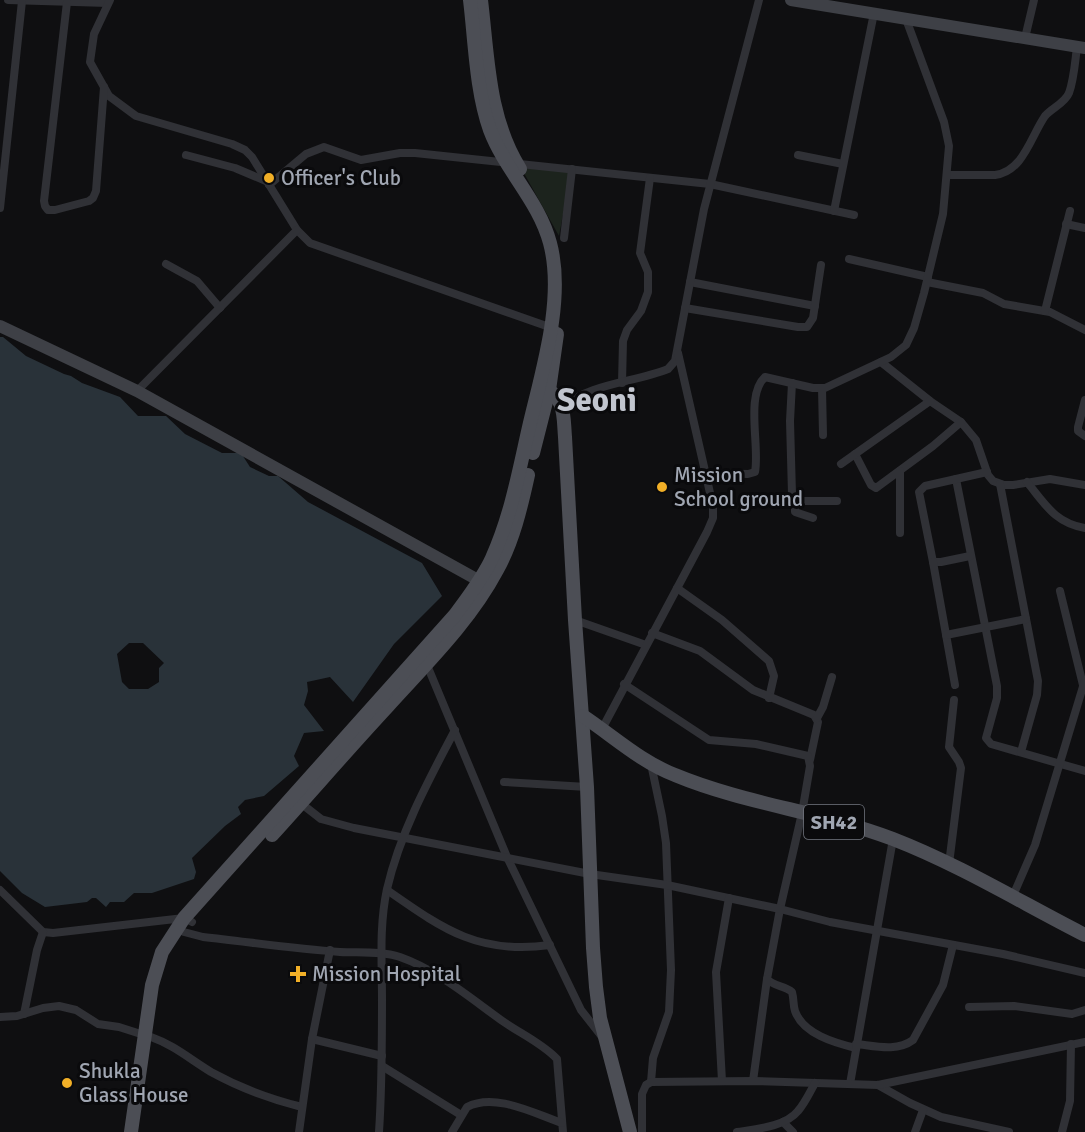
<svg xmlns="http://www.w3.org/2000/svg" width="1085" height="1132" font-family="Signika,sans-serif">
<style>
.green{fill:#1c231d}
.water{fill:#293239;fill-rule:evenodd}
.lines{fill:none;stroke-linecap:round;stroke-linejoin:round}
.street{stroke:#303136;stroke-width:8}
.secondary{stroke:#3e4046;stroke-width:12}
.primary{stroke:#4c4e55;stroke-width:14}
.poi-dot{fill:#f1af27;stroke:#0a0a0c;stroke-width:2}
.labels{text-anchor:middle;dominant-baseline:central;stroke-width:6;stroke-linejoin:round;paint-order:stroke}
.shield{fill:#0a0a0c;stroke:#737780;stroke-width:1.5}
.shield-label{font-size:20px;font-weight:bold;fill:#a0a6b2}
.poi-label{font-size:21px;fill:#a0a6b2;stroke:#0a0a0c;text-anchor:start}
.town-label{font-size:33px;font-weight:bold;fill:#c1c5ce;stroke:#0a0a0c}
</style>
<rect width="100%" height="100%" fill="#0f0f11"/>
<!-- green -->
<path class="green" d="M520,166l51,5 -12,65z"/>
<!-- water -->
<path class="water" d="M0,337h3l23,19 38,18 7,2 11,7 38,14 18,19h28l19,18 37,19h19l9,14 19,9h9l30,26 114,61 20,33 -48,48 -41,58 -23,-25 -23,5 1,9 -4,14 20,26 -20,2 -10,23 5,10 -35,30 -19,4 -7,7 3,7 -16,12 -33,32 4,14 -2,7 -42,14h-18l-10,9h-14l-4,5 -10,-9h-4l-5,4 -42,5 -23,-14 -22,-22zM129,643h14l21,20 -5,5v14l-11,7h-19l-7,-7 -5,-28z"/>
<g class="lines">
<!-- street -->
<g class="street">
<path d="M8,0l100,3"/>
<path d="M110,0l-16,34 -4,28 19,34 27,20 96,28 13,6 7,7 45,73 13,13 245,86"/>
<path d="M67,2l-23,199 1,5 3,4h7l34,-9 4,-3 3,-7 8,-104"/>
<path d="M1025,38l9,-38"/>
<path d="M186,155l49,13 31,13"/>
<path d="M798,155l45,9"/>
<path d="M947,175h48c28,-3 36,-39 50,-59 7,-8 20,-13 24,-23 5,-14 6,-31 8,-46"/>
<path d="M269,185l37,-31 18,-7 37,13 39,-7h15l295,31 144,31"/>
<path d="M0,208l22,-207"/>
<path d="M834,211l40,-198"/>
<path d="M1066,224l19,4"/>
<path d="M564,238l8,-69"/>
<path d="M849,259l79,18"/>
<path d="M166,264l31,17 23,27"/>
<path d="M690,282l125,24"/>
<path d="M927,282l56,11 21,11 46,8 35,18"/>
<path d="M685,308l113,19h9l6,-9 8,-53"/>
<path d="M1045,311l25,-100"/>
<path d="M881,362l49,39 31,21 15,18 12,35 5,6 11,4h9l37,-6 35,6"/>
<path d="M622,383l1,-42 4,-11 14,-19 7,-19v-20l-8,-19 10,-75"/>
<path d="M792,383l-2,38 2,73 8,7h37"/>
<path d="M822,388l1,47"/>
<path d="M137,391l160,-161"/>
<path d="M1085,400l-7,27v4l7,5"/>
<path d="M563,407c25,-23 73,-25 105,-38l7,-8 29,-152 55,-209"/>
<path d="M855,454l16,31 5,3 57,-42 28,-24"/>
<path d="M841,464l89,-63"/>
<path d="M900,471v62"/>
<path d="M706,473l42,1 7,-2c5,-25 -10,-77 10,-95l48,11h12l66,-31 15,-12 8,-17 10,-35 19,-79 6,-68 -5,-24 -38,-103"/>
<path d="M956,479l41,207v12l-11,40 5,6 94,27"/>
<path d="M1027,482c18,22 28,41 58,46"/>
<path d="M1000,484l38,197 -1,14 -16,57"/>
<path d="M795,498v14l18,6"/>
<path d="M970,556l-29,6h-8l-14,-70 6,-6 62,-14"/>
<path d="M933,562l22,123"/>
<path d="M677,588l45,32 47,41 5,15 -5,22"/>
<path d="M1060,591l23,94"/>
<path d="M575,620l71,25"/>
<path d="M652,633l48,18 53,39 61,25 4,7 -8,38"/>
<path d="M946,635l80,-16"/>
<path d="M427,665l80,192 74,153 22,28"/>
<path d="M624,684l85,56 47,4 52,12 2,10 -8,47 -22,96 -13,70c6,7 18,7 25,13 2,7 1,13 3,19 8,23 40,32 61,37"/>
<path d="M817,718l6,-11 9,-30"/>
<path d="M602,729l105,-197 6,-14v-12l-35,-153"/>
<path d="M651,764l11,52 4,27 5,127 -2,42 -16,46 -2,24"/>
<path d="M504,782l83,5"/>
<path d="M298,801l23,18 33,9 236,46 77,11 113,24 50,13 173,32 82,19"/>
<path d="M949,864l12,-96 -2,-6 -10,-15 5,-47"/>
<path d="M0,890l43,42 10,1 131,-15 8,4"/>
<path d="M387,890c56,39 91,65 163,55"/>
<path d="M1012,898l23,-53 50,-165"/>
<path d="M177,928l7,4 19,5c46,5 92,12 137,15 20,1 41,-1 60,5 37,13 69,40 101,63 18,13 41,23 56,39l6,73"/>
<path d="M969,1007l45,-1 58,8 13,-4"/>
<path d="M24,1014l13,-64 6,-18"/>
<path d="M0,1017l17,-1 26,-8 16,-2 17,4 22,14 21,3 25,8"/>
<path d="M151,1037c23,8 40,23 60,35 29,16 59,27 91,35"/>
<path d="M312,1039l70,17"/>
<path d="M856,1044c19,2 41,8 57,-4l30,-55 10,-40"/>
<path d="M382,1066l79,49"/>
<path d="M722,1081l-6,-109 13,-74"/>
<path d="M753,1081l14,-102"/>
<path d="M850,1084l43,-245"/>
<path d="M878,1085l32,18 31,14 68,15"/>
<path d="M783,1122l10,10"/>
<path d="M299,1132l13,-93 18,-89"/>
<path d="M379,1132c3,-44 3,-89 3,-133 0,-37 -3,-73 5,-110 13,-56 41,-108 68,-159"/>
<path d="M452,1132l15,-25c28,-15 68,7 95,16"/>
<path d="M642,1132v-38l4,-9 5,-3 102,-1 125,4 207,-43"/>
<path d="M737,1132c19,-3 48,-5 61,-21 7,-8 12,-19 17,-28"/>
<path d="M915,1132l8,-22"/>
<path d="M1062,1132l8,-31 1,-57"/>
</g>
<!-- secondary -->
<g class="secondary">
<path d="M791,0l294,48"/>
<path d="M0,326l137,65 350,194"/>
</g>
<!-- primary -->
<g class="primary">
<path d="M481,0c7,58 7,118 39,169"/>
<path d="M543,386c23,14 20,27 22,51l10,183 12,167 6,161 3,39 4,31 30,114"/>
<path d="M533,453l16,-63 8,-56"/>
<path d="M583,716c30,20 58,46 92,59 70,29 147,37 218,64 67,26 129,64 192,96"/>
<path d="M272,835c39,-43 77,-87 116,-129 39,-43 82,-85 109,-136 16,-29 24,-63 31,-95"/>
<path d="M131,1132l21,-147 10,-33 22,-34 271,-303c13,-18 28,-37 37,-57 19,-42 27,-87 37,-131 13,-56 36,-128 21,-184 -11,-42 -45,-73 -60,-113 -14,-39 -15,-89 -20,-130"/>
</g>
</g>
<!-- markers -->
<g class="poi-dot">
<circle cx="269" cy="178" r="6"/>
<circle cx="662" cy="487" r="6"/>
<path d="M295 965h6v6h6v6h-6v6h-6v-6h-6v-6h6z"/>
<circle cx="67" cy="1083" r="6"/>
</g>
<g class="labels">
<!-- shield labels -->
<rect class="shield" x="804" y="805" width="60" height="34" rx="4.5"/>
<g class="shield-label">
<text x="834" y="822">SH42</text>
</g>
<!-- poi labels -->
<g class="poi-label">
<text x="281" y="178">Officer's Club</text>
<text x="674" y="475">Mission<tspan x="674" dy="24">School ground</tspan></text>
<text x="312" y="974">Mission Hospital</text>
<text x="79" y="1071">Shukla<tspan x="79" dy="24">Glass House</tspan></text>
</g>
<!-- town labels -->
<g class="town-label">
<text x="597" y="400">Seoni</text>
</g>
</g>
</svg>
